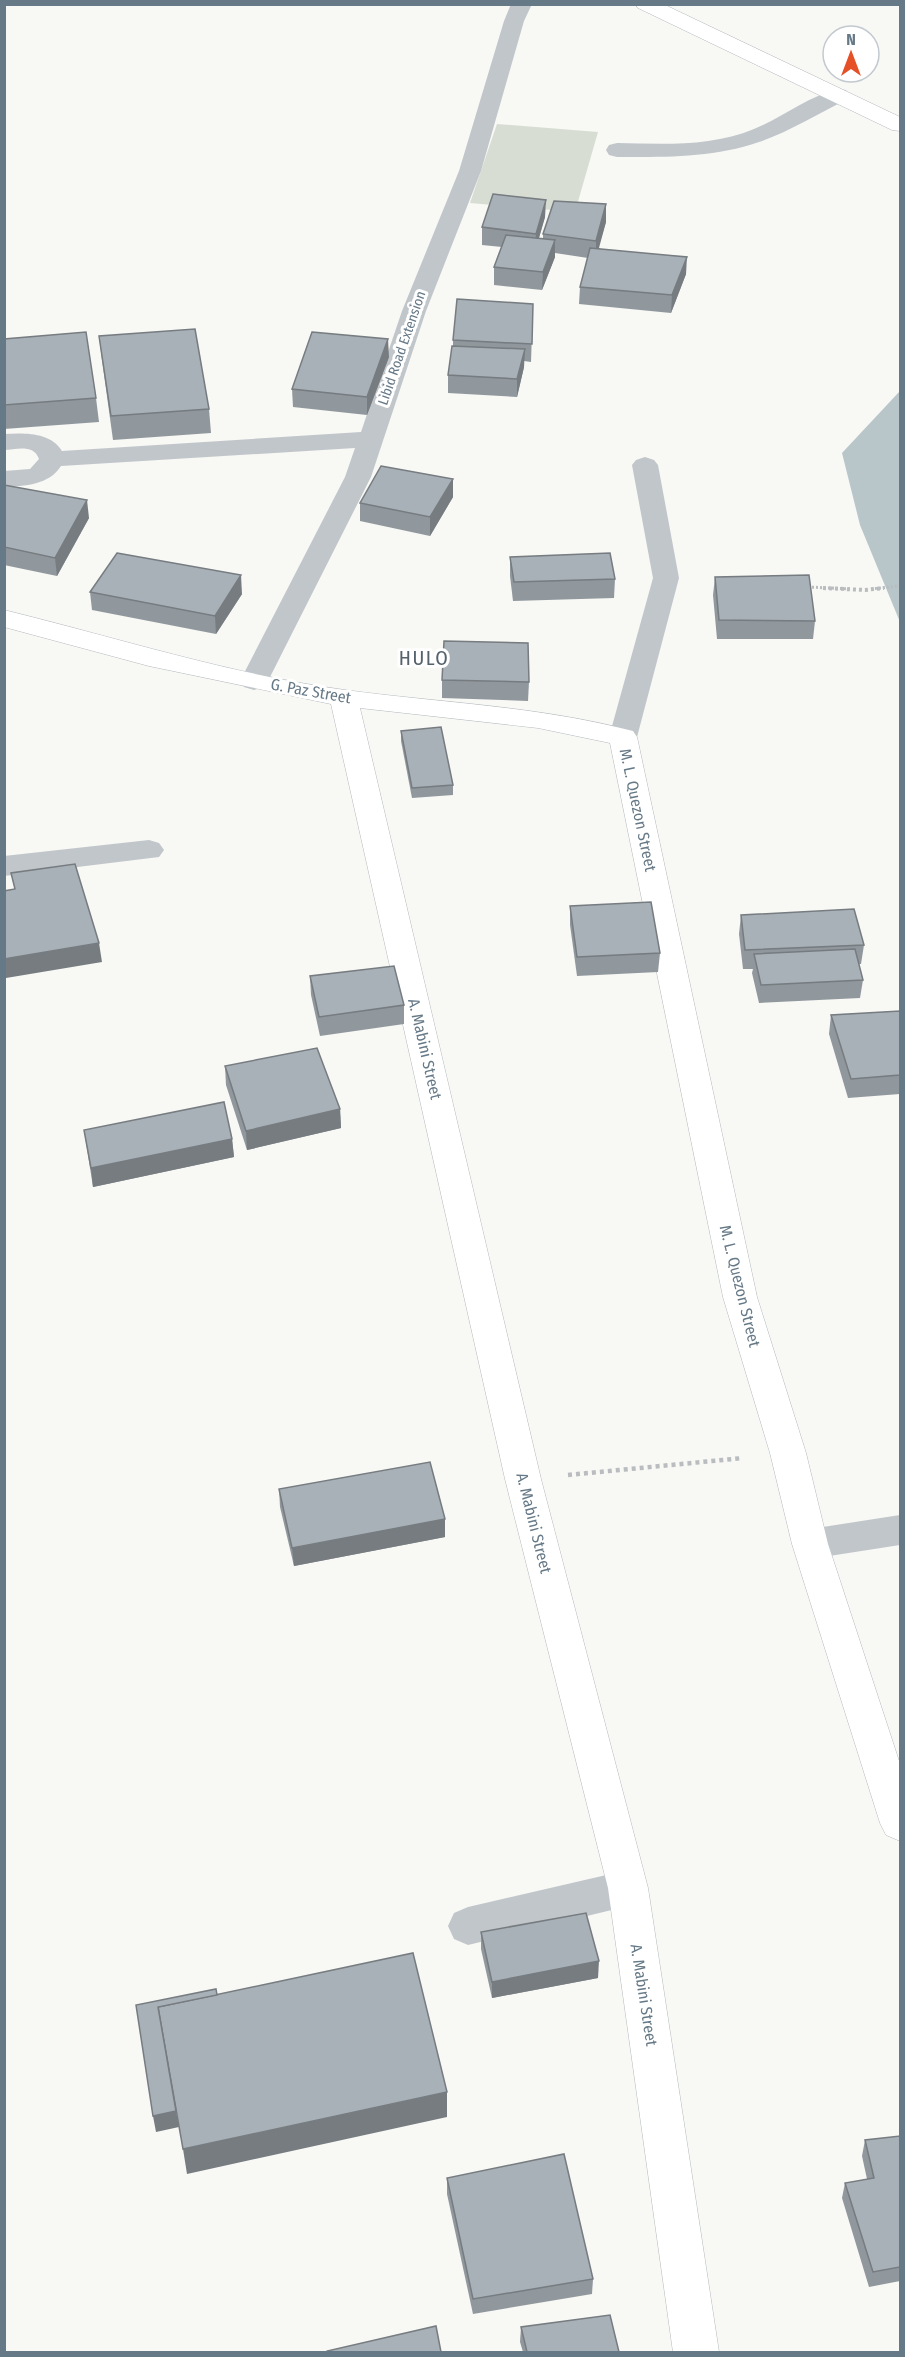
<svg xmlns="http://www.w3.org/2000/svg" width="905" height="2357" font-family="'Fira Sans Condensed',sans-serif">
<style>
.green{fill:#d8ddd4}
.water{fill:#b8c5c9}
.lines{fill:none;stroke-linecap:round;stroke-linejoin:round}
.major-casing{stroke:#b4babe;stroke-width:1}
.path-far2{stroke:#b9bdc0;stroke-width:3;stroke-dasharray:2 2;stroke-linecap:butt}
.path-far1{stroke:#b9bdc0;stroke-width:4;stroke-dasharray:3 3;stroke-linecap:butt}
.path{stroke:#b9bdc0;stroke-width:4.5;stroke-dasharray:4 4;stroke-linecap:butt}
.minor{fill:#c1c6ca;fill-rule:evenodd}
.major{fill:#fff;fill-rule:evenodd}
.wall{fill:#90989d}
.shaded-wall{fill:#767c80}
.building{fill:#a8b1b7;stroke:#767c80;stroke-width:1.5}
.labels{text-anchor:middle;dominant-baseline:central;stroke-width:6;stroke-linejoin:round;paint-order:stroke}
.far-street-label{font-size:14px;fill:#667987;stroke:#fff}
.street-label{font-size:16px;fill:#667987;stroke:#fff}
.quarter-label{font-size:20px;letter-spacing:1.5px;fill:#55626c;stroke:#fff}
</style>
<rect width="100%" height="100%" fill="#f8f8f5"/>
<!-- green -->
<path class="green" d="M497,124l101,8 -23,80 -105,-9z"/>
<!-- water -->
<path class="water" d="M900,391v231l-40,-97 -18,-72z"/>
<g class="lines">
<!-- major casing -->
<g class="major-casing">
<g id="major">
<path d="M635,4h28l237,113v14l-8,-1 -254,-122z"/>
<path d="M4,610c114,28 225,64 341,80 97,13 193,16 288,41l4,6 120,560 49,156 22,91 72,220v77l-14,-6 -6,-12 -88,-279 -22,-91 -47,-156 -113,-554 -72,-15 -178,-20 181,771 107,409 71,464h-46l-65,-464 -103,-409 -174,-775 -182,-38 -145,-39z"/>
</g>
</g>
<!-- path-far2 -->
<g class="path-far2">
<path d="M808,587l43,2"/>
<path d="M871,589l29,-3"/>
</g>
<!-- path-far1 -->
<path class="path-far1" d="M823,588l42,2 19,-2"/>
<!-- path -->
<path class="path" d="M568,1475l175,-17"/>
<!-- minor -->
<g class="minor">
<path d="M511,4h21l-8,17 -43,150 -55,140 -55,166 -103,204 -4,6 -10,3 -10,-3 -4,-6 105,-204 10,-29 -294,18c-12,19 -36,20 -57,21v-16l26,-2 9,-10c-5,-15 -22,-10 -35,-9v-16c21,-1 46,-2 58,17l299,-19 41,-121 57,-140 45,-150z"/>
<path d="M838,89l8,1 3,5 -3,5c-29,14 -57,32 -87,42 -46,16 -94,15 -142,15l-8,-2 -3,-5 3,-5 8,-2c46,1 94,4 137,-14 29,-12 55,-33 84,-40z"/>
<path d="M645,457l9,3 4,5 21,113 -42,159 -4,6 -10,3 -10,-3 -4,-6 44,-159 -21,-113 4,-5z"/>
<path d="M149,840l10,3 5,7 -5,7 -155,19v-20z"/>
<path d="M900,1515v30l-90,14 -13,-4 -5,-11 5,-11 13,-4z"/>
<path d="M628,1870l14,5 6,13 -6,13 -14,5 -160,39 -14,-6 -6,-13 6,-13 14,-6z"/>
</g>
<!-- major -->
<use href="#major" class="major"/>
</g>
<!-- wall -->
<g class="wall">
<path d="M545,217l-6,21 4,1v-5l63,-12 -8,26 88,26 -15,39 -92,-9 1,-17 8,-29 -33,-5v4l-13,33 -48,-5v-18l8,-20 -20,-2v-18z"/>
<path d="M533,304l-2,58 -7,-1v6l-7,30 -69,-4v-18l5,-29v-6z"/>
<path d="M99,336l110,73 2,24 -98,7 -11,-80z"/>
<path d="M4,339l92,59 3,24 -95,7z"/>
<path d="M389,357l-22,58 -74,-8 -1,-18z"/>
<path d="M4,485l85,33 -32,58 -53,-11z"/>
<path d="M453,497l-23,39 -70,-15v-18z"/>
<path d="M510,557l105,22 -1,19 -101,3 -3,-25z"/>
<path d="M715,577l100,44 -2,18h-96l-4,-44z"/>
<path d="M90,592l152,2 -26,40 -124,-24z"/>
<path d="M442,680l87,2 -1,19 -86,-3z"/>
<path d="M401,731l52,54v10l-41,3 -11,-57z"/>
<path d="M570,906l90,47 -2,19 -81,4 -7,-51z"/>
<path d="M741,915l123,30 -3,19h-2l4,16 -3,18 -101,5 -7,-30 1,-4h-10l-4,-35z"/>
<path d="M310,976l94,29v19l-84,12 -9,-41z"/>
<path d="M900,1011v83l-52,4 -19,-64 2,-19z"/>
<path d="M225,1066l115,43 1,19 -94,22 -21,-65z"/>
<path d="M84,1130l148,9 2,18 -141,30z"/>
<path d="M279,1489l166,30v18l-151,29 -14,-59z"/>
<path d="M481,1932l117,46 -106,20 -11,-49z"/>
<path d="M900,2136v145l-31,6 -27,-89 3,-15 22,-4 -5,-23 3,-16z"/>
<path d="M447,2178l146,101 -1,15 -119,20 -26,-120z"/>
<path d="M521,2327l98,25h-96l-3,-10z"/>
</g>
<!-- shaded-wall -->
<g class="shaded-wall">
<path d="M546,200l-1,17 -10,34 1,-17z"/>
<path d="M606,204v18l-10,37v-18z"/>
<path d="M555,240v17l-13,33 1,-18z"/>
<path d="M687,257l-1,17 -15,39 1,-18z"/>
<path d="M388,339l1,18 -22,58v-18z"/>
<path d="M525,349l-1,18 -7,30v-18z"/>
<path d="M453,479v18l-23,39v-19z"/>
<path d="M87,500l2,18 -32,58 -2,-18z"/>
<path d="M241,575l1,19 -26,40 -1,-18z"/>
<path d="M99,943l3,19 -96,16 -2,-19z"/>
<path d="M340,1109l1,19 -94,22 -1,-19z"/>
<path d="M232,1139l2,18 -141,30 -2,-19z"/>
<path d="M445,1519v18l-151,29 -2,-18z"/>
<path d="M599,1961l-1,17 -106,20v-16z"/>
<path d="M447,2092v25l-260,57 -4,-25z"/>
<path d="M176,2111l3,16 -23,5 -3,-16z"/>
</g>
<!-- building -->
<g class="building">
<path d="M493,194l53,6 -10,34 -54,-7z"/>
<path d="M554,201l52,3 -10,37 -53,-7z"/>
<path d="M506,235l49,5 -12,32 -49,-5z"/>
<path d="M590,248l97,9 -15,38 -92,-8z"/>
<path d="M457,299l76,5 -1,40 -79,-4z"/>
<path d="M195,329l14,80 -98,7 -12,-80z"/>
<path d="M86,332l10,66 -92,7v-66z"/>
<path d="M312,332l76,7 -21,58 -75,-8z"/>
<path d="M452,346l73,3 -8,30 -69,-4z"/>
<path d="M381,466l72,13 -23,38 -70,-14z"/>
<path d="M4,485l83,15 -32,58 -51,-11z"/>
<path d="M117,553l124,22 -26,41 -125,-24z"/>
<path d="M610,553l5,26 -101,3 -4,-25z"/>
<path d="M809,575l6,46 -96,-1 -4,-43z"/>
<path d="M444,641l84,2 1,39 -87,-2z"/>
<path d="M441,727l12,58 -41,3 -11,-57z"/>
<path d="M75,864l24,79 -95,16v-68l11,-2 -4,-16z"/>
<path d="M651,902l9,51 -83,4 -7,-51z"/>
<path d="M854,909l10,36 -119,5 -4,-35z"/>
<path d="M855,949l8,31 -102,5 -7,-31z"/>
<path d="M394,966l10,39 -85,12 -9,-41z"/>
<path d="M900,1011v64l-49,4 -20,-64z"/>
<path d="M317,1048l23,61 -94,22 -21,-65z"/>
<path d="M224,1102l8,37 -141,29 -7,-38z"/>
<path d="M430,1462l15,57 -153,29 -13,-59z"/>
<path d="M586,1913l13,48 -107,21 -11,-50z"/>
<path d="M413,1953l34,139 -264,57 -25,-142z"/>
<path d="M216,1989l1,6 -59,12 18,104 -23,5 -17,-111z"/>
<path d="M900,2136v131l-27,5 -28,-89 29,-5 -9,-38z"/>
<path d="M564,2154l29,125 -120,20 -26,-121z"/>
<path d="M610,2315l9,37h-92l-6,-25z"/>
<path d="M436,2326l5,26h-114v-1z"/>
</g>
<g class="labels">
<!-- far-street labels -->
<g class="far-street-label">
<text transform="translate(402 348) rotate(-71)">Libid Road Extension</text>
</g>
<!-- street labels -->
<g class="street-label">
<text transform="translate(311 691) rotate(10)">G. Paz Street</text>
<text transform="translate(638 810) rotate(78)">M. L. Quezon Street</text>
<text transform="translate(425 1049) rotate(77)">A. Mabini Street</text>
<text transform="translate(740 1286) rotate(76)">M. L. Quezon Street</text>
<text transform="translate(534 1523) rotate(76)">A. Mabini Street</text>
<text transform="translate(644 1995) rotate(81)">A. Mabini Street</text>
</g>
<!-- quarter labels -->
<g class="quarter-label">
<text x="424" y="658">HULO</text>
</g>
</g>
<!-- border -->
<rect width="905" height="2357" fill="none" stroke="#667987" stroke-width="12"/>
<!-- north arrow -->
<g transform="translate(851 54)"><circle r="28" fill="#ffffff" stroke="#c2c9cf" stroke-width="1.5"/>
<path d="M0-4.5L10 22L0 15L-10 22Z" fill="#e65027"/>
<text y="-9" font-size="16" font-weight="bold" text-anchor="middle" fill="#667987">N</text>
</g>
</svg>
